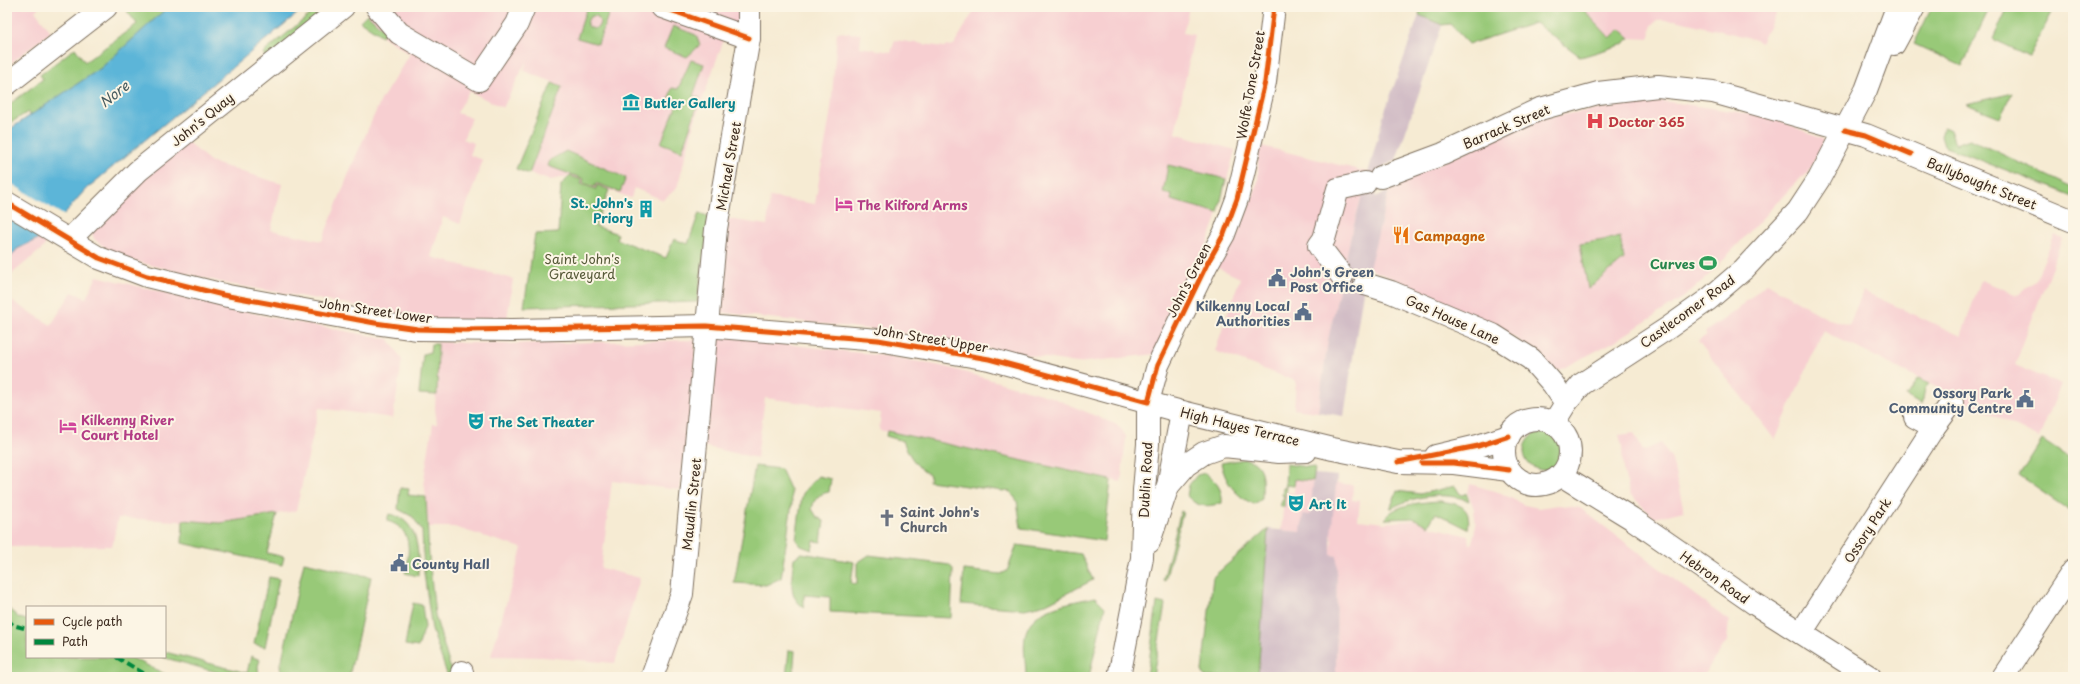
<svg xmlns="http://www.w3.org/2000/svg" width="2080" height="684" font-family="'Playpen Sans',sans-serif">
<style>
.built{fill:#f7cfd1}
.industrial{fill:#d2bdc6}
.green{fill:#98c978;stroke:#6a7a4b;fill-rule:evenodd}
.water{fill:#5bb5d8;stroke:#4b707b}
.pier{fill:#f6ebd3}
.lines{fill:none;stroke-linecap:round;stroke-linejoin:round}
.minor-casing{stroke:#7c6e5d;stroke-width:24}
.major-casing{stroke:#7c6e5d;stroke-width:24}
.minor{stroke:#fff;stroke-width:22}
.major{stroke:#fff;stroke-width:22}
.quiet{stroke:#00873e;stroke-width:4;stroke-dasharray:8 4;stroke-linecap:butt}
.cycleway-casing{stroke:#fcf5e5;stroke-width:8}
.cycleway{stroke:#e8590c;stroke-width:5}
.labels{text-anchor:middle;dominant-baseline:central;stroke-width:4;stroke-linejoin:round;paint-order:stroke}
.street-label{font-size:13px;fill:#3b2a1e;stroke:#fcf5e5}
.culture-label{font-size:13px;font-weight:bold;fill:#0d838f;stroke:#fcf5e5;text-anchor:start}
.health-label{font-size:13px;font-weight:bold;fill:#be3a42;stroke:#fcf5e5;text-anchor:start}
.hotel-label{font-size:13px;font-weight:bold;fill:#b23c85;stroke:#fcf5e5;text-anchor:start}
.food-label{font-size:13px;font-weight:bold;fill:#c56008;stroke:#fcf5e5;text-anchor:start}
.park-label{font-size:13px;fill:#575a39;stroke:#fcf5e5}
.leisure-label{font-size:13px;font-weight:bold;fill:#27864d;stroke:#fcf5e5;text-anchor:end}
.service-label{font-size:13px;font-weight:bold;fill:#4e5e75;stroke:#fcf5e5;text-anchor:start}
.worship-label{font-size:13px;font-weight:bold;fill:#5b616d;stroke:#fcf5e5;text-anchor:start}
.water-label{font-size:14px;font-style:italic;fill:#465b5f;stroke:#fcf5e5}
</style>
<rect width="100%" height="100%" fill="#fcf5e5"/>
<filter id="ink" filterUnits="userSpaceOnUse"><feTurbulence type="fractalNoise" baseFrequency=".025" numOctaves="2"/><feDisplacementMap in="SourceGraphic" scale="8" xChannelSelector="R" yChannelSelector="G"/><feConvolveMatrix kernelMatrix="1 2 1 2 8 2 1 2 1" color-interpolation-filters="sRGB"/></filter>
<filter id="wash" filterUnits="userSpaceOnUse"><feTurbulence type="fractalNoise" baseFrequency=".012" numOctaves="4" result="noise"/><feDisplacementMap in="SourceGraphic" scale="16" xChannelSelector="R" yChannelSelector="G"/><feGaussianBlur stdDeviation="0.9" result="paint"/><feColorMatrix in="noise" values="0 0 0 0 0 0 0 0 0 0 0 0 0 0 0 0 0 1.4 0 .05"/><feComposite in="paint" operator="in"/></filter>
<g filter="url(#wash)">
<rect width="100%" height="100%" fill="#f6ebd3"/>
<!-- built -->
<g class="built">
<path d="M7,7h32l-4,4 16,21 -44,34z"/>
<path d="M375,7h268l81,32 -29,81 -18,68 -14,12 -29,-12 -3,10 -33,-12 -2,3 -15,-5 -11,-8 -20,4 -34,-11 37,-87 -29,-11 3,-11 -24,48 -34,-17 -12,22 15,5 -9,21 11,4 -4,12 13,5 -23,64 -17,-7 -12,40 82,22 -6,40 -66,1 -212,-36 -112,-27 -23,-18 -2,-6 51,-57 43,-35 25,21 71,22 -11,46 51,11 33,-83 26,-58 29,-46 -50,-33z"/>
<path d="M673,7h67v10l-4,11z"/>
<path d="M976,7h213l-6,26 11,2 -19,98 60,17 -19,70 -12,32 -49,102 -78,9 -148,-24 -9,-4 -211,-24 19,-92 39,6 3,-28 45,7 16,-95 6,-77 24,2 -1,13 31,5 4,-12 49,7 10,-2z"/>
<path d="M1421,7h358l-18,36 -10,-5 -76,-18h-17l-6,5 -4,14 -18,-1 -9,7 -40,12 -46,-34 -66,21 -19,-20 -8,1 -23,-10z"/>
<path d="M1656,100l116,17 52,23 -16,34 -9,5 -88,94 -27,24 -67,43 -63,33 -37,-34 -91,-46 -58,-25 23,-83 150,-67z"/>
<path d="M1258,145l110,27 -18,68 -22,100 -10,72 -24,-3 2,-28 -81,-30 25,-73 -26,-12 21,-25 18,-45 5,-15z"/>
<path d="M2055,235l7,4 -47,126 46,20 -22,53 -216,-107 -48,109 -77,-99 9,-6 -2,-3 30,-21 32,-28 59,35 23,7 14,-34 98,45 20,-56 37,15 17,-14z"/>
<path d="M41,237l6,4 -5,8 -28,23 -7,10v-20l10,-13z"/>
<path d="M97,276l44,11 138,32 110,20 13,21 -9,58 -74,-10 -23,103 -76,12 -102,-5 -6,28 -105,1v-249l44,27 21,-33 14,6z"/>
<path d="M713,335l180,22 53,10 105,30 66,28 5,5 4,7 -5,45 -242,-52 2,-17 -116,-15 -8,60 -55,-12z"/>
<path d="M695,340l-1,49 -14,101 -68,-9 -11,87 39,10 -25,85 -72,-6 -52,-1 31,-108 -68,-21h-25l-5,-48 9,-55h4l-2,-15 3,-67 64,2z"/>
<path d="M1634,433l9,18 18,-8 11,17 12,51 -30,7 -24,-24 -7,-25 -1,-23 -3,-11z"/>
<path d="M1337,476l-1,7 17,2 -1,15 8,1 -2,19 26,3 31,-3 13,6 40,10 1,8 3,-1 4,-18 -2,-16 -6,-16 2,-9 31,9 23,12 15,3 20,-3 21,3 149,113 -2,20 -25,36h-366l1,-121 -6,-1 1,-20 -51,-5 4,-38 9,1 1,-14z"/>
</g>
<!-- industrial -->
<g class="industrial">
<path d="M1419,15l23,10 -46,135 -12,6 -9,31 14,-6 -26,100 -19,125 -26,-4 10,-72 22,-100 34,-126z"/>
<path d="M1314,474l23,2 -6,58v21l6,1 -1,121h-78l10,-148 33,3 2,-18 7,1z"/>
</g>
<!-- green -->
<g class="green">
<path d="M132,7h36l-67,61 -71,48 -2,-4 -21,13v-19l36,-27 -3,-4 35,-27 10,14 52,-38 -10,-13z"/>
<path d="M319,7l6,4 -58,48 -4,-6z"/>
<path d="M587,7l23,2 -12,35 -21,-6zM592,16h5l3,5 -1,5 -5,3 -5,-2c-3,-5 -1,-9 3,-11z"/>
<path d="M1421,7h160l29,31 10,-9 10,9 -9,7 -40,12 -46,-34 -66,21 -19,-20 -8,1 -23,-10z"/>
<path d="M1932,7h58l-28,59 -48,-22z"/>
<path d="M2008,7h47l-26,49 -36,-17z"/>
<path d="M367,14l19,17 -4,5 -22,-15z"/>
<path d="M673,26l23,9 4,10 -13,12 -23,-9z"/>
<path d="M691,60l13,4 -11,32 7,2 -18,53 -21,-8 17,-41 -9,-4 3,-10 6,1z"/>
<path d="M552,83l10,4 -33,87 -13,-5z"/>
<path d="M2013,93l-13,24 -34,-13z"/>
<path d="M1944,127l6,3 5,14 15,-5 103,49v8l-129,-50 -3,-10z"/>
<path d="M566,151l60,27 -6,14 -24,-9 -1,4 -12,-4 1,-4 -36,-13 2,-6z"/>
<path d="M1168,165l58,14 -8,34 -47,-13 1,-5 -9,-2z"/>
<path d="M570,176l12,4 -1,4 15,5 1,-4 12,5 -14,36 23,8 -2,5 50,19 8,-19 14,5 11,-31 11,4 -13,85 -173,5 11,-73 23,-1 3,-48z"/>
<path d="M1620,237l4,22 -36,30 -8,-45z"/>
<path d="M431,344h7l-1,51 -18,-1 4,-40 7,-2z"/>
<path d="M1918,379l11,5 -4,4 -2,11 -2,6 -15,-9z"/>
<path d="M887,431l224,49 -7,61 -83,-13 -4,-27 -6,-9 -82,-11 1,-6c-14,-7 -21,-20 -27,-34l-17,-5z"/>
<circle cx="1543" cy="451" r="19"/>
<path d="M2042,440l30,20 -2,3 3,2v48l-54,-37z"/>
<path d="M1245,459c21,4 17,22 17,40l-8,5c-18,-7 -29,-22 -33,-41z"/>
<path d="M1286,464l29,4 -2,13 -18,-2 -1,7 -8,-1 -2,22 -4,-1 4,-10 -2,-1 1,-7h2z"/>
<path d="M755,466l26,3 10,22 1,12 -11,75 -15,7 -32,-2z"/>
<path d="M1205,473c11,9 18,15 17,30 -15,4 -24,5 -35,-7l2,-11 8,-10z"/>
<path d="M818,476l13,3 -2,13c-11,2 -15,7 -17,17l5,8 7,4 -3,21 -7,-1 -2,9 -11,-4 -5,-6 6,-44 3,-6z"/>
<path d="M1455,486l5,8 4,1 2,-2 3,8c-24,-10 -57,-5 -79,8l7,-18 23,3z"/>
<path d="M400,488l9,1 -1,6 18,2 3,60 6,58 18,62h-5l-16,-47 -8,-57 -2,-42 -9,-14 -15,-8z"/>
<path d="M1440,501c18,3 32,4 28,28l-32,-16 -8,13 -15,-8 -28,1c7,-15 40,-17 55,-18z"/>
<path d="M1181,511l2,1 -18,69 -2,-1z"/>
<path d="M277,514l-10,39 17,4 -2,8 -100,-22 1,-23 37,3z"/>
<path d="M389,514c30,5 30,38 29,62l-13,-3c5,-21 8,-45 -18,-52z"/>
<path d="M1268,529l-10,148h-53l-3,-6 11,-94z"/>
<path d="M1017,545l64,9 12,26 -47,24 -21,5 -64,-5 3,-34 37,4 6,-3z"/>
<path d="M802,553l52,9 -3,21 6,1v-21l12,-8 81,10 3,5 -2,48 -121,-6v-15l-26,-2v12c-17,-9 -12,-33 -10,-49z"/>
<path d="M304,562l67,15 -22,100h-65l-4,-9z"/>
<path d="M269,577l10,2 -14,68 -11,-3z"/>
<path d="M1095,597l10,10 -16,70h-63c0,-13 -3,-27 -1,-40 4,-31 47,-34 70,-40z"/>
<path d="M1157,602l8,2 -12,73h-6z"/>
<path d="M413,603l9,2 3,22 -7,20 -13,-2z"/>
<path d="M7,607l12,11 8,2v37h103l41,20h-164z"/>
<path d="M789,650l6,1 -2,26h-7z"/>
<path d="M165,652l82,21 4,-17 9,4 -2,6 1,11h-25l-72,-20h3z"/>
</g>
<!-- water -->
<path class="water" d="M168,7h137l-220,183 -39,45 -29,14 -10,13v-131l94,-63z"/>
<!-- pier -->
<path class="pier" d="M7,181l58,35 -18,20 -6,1 -34,-20z"/>
</g>
<g filter="url(#ink)">
<g class="lines">
<!-- minor casing -->
<g class="minor-casing">
<g id="minor">
<path d="M377,7l22,26 80,47 38,-56 7,-17"/>
<path d="M662,7l87,31"/>
<path d="M7,84l99,-77"/>
<path d="M1381,177l62,-23 97,-45 58,-16 60,-7 55,6 153,43 207,86"/>
<path d="M69,240l69,-69 205,-164"/>
<path d="M1342,276l-23,-30 5,-7 14,-50 27,-6"/>
<path d="M1365,284l26,8 102,43 38,24 22,25 13,19"/>
<path d="M1915,417l19,10"/>
<path d="M1561,475l70,43 124,86 115,73"/>
<path d="M1801,633l133,-206 18,-24"/>
<path d="M462,672l1,5"/>
<path d="M652,677l30,-83 34,-365 33,-191v-31"/>
<path d="M2003,677l70,-106"/>
</g>
</g>
<!-- major casing -->
<g class="major-casing">
<g id="major">
<path d="M1894,44l20,-37"/>
<path d="M7,203l92,55 48,18 81,20 147,27 43,6 95,1 193,-4 172,14 111,19 193,53 151,37 65,13 56,1 55,7"/>
<circle cx="1537" cy="452" r="33"/>
<path d="M1553,424l13,-21 16,-19 86,-56 41,-29 35,-30 54,-58 21,-32 47,-89 31,-83"/>
<path d="M1436,456l42,-10 31,-10"/>
<path d="M1168,486l18,-21 18,-12 20,-7 55,6 27,-1"/>
<path d="M1149,542l19,-56 14,-74"/>
<path d="M1119,677l23,-119 2,-68 4,-46v-42l10,-37 49,-101 17,-30 13,-35 28,-117 9,-75"/>
</g>
</g>
<!-- minor -->
<use href="#minor" class="minor"/>
<!-- major -->
<use href="#major" class="major"/>
<!-- quiet -->
<g class="quiet">
<path d="M7,619l6,6 14,4"/>
<path d="M116,657l34,20"/>
</g>
<!-- cycleway casing -->
<g class="cycleway-casing">
<g id="cycleway">
<path d="M662,7l87,31"/>
<path d="M1845,130l21,5 45,19"/>
<path d="M7,203l92,55 48,18 76,19 152,28 43,6 47,1 241,-4 172,14 111,19 159,43 10,-37 49,-101 17,-30 13,-35 28,-117 9,-75"/>
<path d="M1398,462l80,-16 31,-10"/>
<path d="M1422,463h32l55,7"/>
</g>
</g>
<!-- cycleway -->
<use href="#cycleway" class="cycleway"/>
</g>
</g>
<!-- icons -->
<defs>
<g id="museum-bare" transform="scale(1.38)"><path d="M0-6L6-3V-2H-6V-3ZM-5-1h2V3h-2ZM-1-1h2V3h-2ZM3-1h2V3H3ZM-6 4H6V6H-6Z" fill="#0f9aa8" stroke="#fcf5e5" stroke-width="2.5" paint-order="stroke"/></g>
<g id="hospital-bare" transform="scale(1.38)"><path d="M-5-5h3v3.5h4V-5h3V5h-3V1.5h-4V5h-3Z" fill="#e0444e" stroke="#fcf5e5" stroke-width="2.5" paint-order="stroke"/></g>
<g id="hotel-bare" transform="scale(1.38)"><path d="M-6-4.5h1.5V1H6V5H4.5V3h-9V5H-6ZM-4 0a1.8 1.8 0 1 1 3.6 0ZM.5 0V-2.5h3Q6-2.5 6 0Z" fill="#d1479c" stroke="#fcf5e5" stroke-width="2.5" paint-order="stroke"/></g>
<g id="building-bare" transform="scale(1.38)"><path d="M-4-6H4V6H1V3H-1V6H-4ZM-2.5-4.3h1.7v1.8h-1.7ZM.8-4.3h1.7v1.8H.8ZM-2.5-1h1.7V.8h-1.7ZM.8-1h1.7V.8H.8Z" fill="#0f9aa8" stroke="#fcf5e5" stroke-width="2.5" paint-order="stroke"/></g>
<g id="restaurant-bare" transform="scale(1.38)"><path d="M-5-6h1v4h1v-4h1v4h1v-4h1v5L-1.5 .5V6h-2V.5L-5-1ZM5-6V6H3V1.5H1.5Q1.5-4 5-6Z" fill="#e8710a" stroke="#fcf5e5" stroke-width="2.5" paint-order="stroke"/></g>
<g id="stadium-bare" transform="scale(1.38)"><path d="M0-5a6.5 5 0 1 0 0 10a6.5 5 0 1 0 0-10ZM-3.5-1.8h7v3.6h-7Z" fill="#2e9e5b" stroke="#fcf5e5" stroke-width="2.5" paint-order="stroke"/></g>
<g id="civic-bare" transform="scale(1.38)"><path d="M-.6-6.5H3V-4.5H.6V-3L4-1V1h2V6H-6V1h2V-1L-.6-3ZM-1.2 2.5V6h2.4V2.5Z" fill="#5c6f8a" stroke="#fcf5e5" stroke-width="2.5" paint-order="stroke"/></g>
<g id="theatre-bare" transform="scale(1.38)"><path d="M-5-5.5Q0-4 5-5.5V0Q5 5 0 6Q-5 5-5 0ZM-3.3-2.5H-1v1.5H-3.3ZM1-2.5H3.3v1.5H1ZM-2.8 1Q0 5.5 2.8 1Z" fill="#0f9aa8" stroke="#fcf5e5" stroke-width="2.5" paint-order="stroke"/></g>
<g id="church-bare" transform="scale(1.38)"><path d="M-1.2-6h2.4v3.5h3.3v2.4h-3.3V6h-2.4V-.1h-3.3v-2.4h3.3Z" fill="#6b7280" stroke="#fcf5e5" stroke-width="2.5" paint-order="stroke"/></g>
</defs>
<g fill-rule="evenodd">
<use href="#museum-bare" x="631" y="102"/>
<use href="#hospital-bare" x="1595" y="121"/>
<use href="#hotel-bare" x="844" y="204"/>
<use href="#building-bare" x="646" y="209"/>
<use href="#restaurant-bare" x="1401" y="235"/>
<use href="#stadium-bare" x="1708" y="263"/>
<use href="#civic-bare" x="1277" y="278"/>
<use href="#civic-bare" x="1303" y="312"/>
<use href="#civic-bare" x="2025" y="399"/>
<use href="#theatre-bare" x="476" y="421"/>
<use href="#hotel-bare" x="68" y="426"/>
<use href="#theatre-bare" x="1296" y="503"/>
<use href="#church-bare" x="887" y="518"/>
<use href="#civic-bare" x="399" y="563"/>
</g>
<g class="labels">
<!-- street labels -->
<g class="street-label">
<text transform="translate(1250 85) rotate(-80)">Wolfe Tone Street</text>
<text transform="translate(202 119) rotate(-39)">John's Quay</text>
<text transform="translate(1506 126) rotate(-23)">Barrack Street</text>
<text transform="translate(728 166) rotate(-80)">Michael Street</text>
<text transform="translate(1982 183) rotate(22)">Ballybought Street</text>
<text transform="translate(1188 280) rotate(-63)">John's Green</text>
<text transform="translate(376 310) rotate(8)">John Street Lower</text>
<text transform="translate(1687 311) rotate(-36)">Castlecomer Road</text>
<text transform="translate(1453 319) rotate(24)">Gas House Lane</text>
<text transform="translate(931 338) rotate(9)">John Street Upper</text>
<text transform="translate(1240 426) rotate(14)">High Hayes Terrace</text>
<text transform="translate(1145 480) rotate(-87)">Dublin Road</text>
<text transform="translate(691 504) rotate(-84)">Maudlin Street</text>
<text transform="translate(1867 530) rotate(-57)">Ossory Park</text>
<text transform="translate(1715 577) rotate(35)">Hebron Road</text>
</g>
<!-- culture labels -->
<g class="culture-label">
<text x="644" y="102">Butler Gallery</text>
<text x="633" y="202" text-anchor="end">St. John's<tspan x="633" dy="15">Priory</tspan></text>
<text x="489" y="421">The Set Theater</text>
<text x="1309" y="503">Art It</text>
</g>
<!-- health labels -->
<g class="health-label">
<text x="1608" y="121">Doctor 365</text>
</g>
<!-- hotel labels -->
<g class="hotel-label">
<text x="857" y="204">The Kilford Arms</text>
<text x="81" y="419">Kilkenny River<tspan x="81" dy="15">Court Hotel</tspan></text>
</g>
<!-- food labels -->
<g class="food-label">
<text x="1414" y="235">Campagne</text>
</g>
<!-- park labels -->
<g class="park-label">
<text x="582" y="258">Saint John's<tspan x="582" dy="15">Graveyard</tspan></text>
</g>
<!-- leisure labels -->
<g class="leisure-label">
<text x="1695" y="263">Curves</text>
</g>
<!-- service labels -->
<g class="service-label">
<text x="1290" y="271">John's Green<tspan x="1290" dy="15">Post Office</tspan></text>
<text x="1290" y="305" text-anchor="end">Kilkenny Local<tspan x="1290" dy="15">Authorities</tspan></text>
<text x="2012" y="392" text-anchor="end">Ossory Park<tspan x="2012" dy="15">Community Centre</tspan></text>
<text x="412" y="563">County Hall</text>
</g>
<!-- worship labels -->
<g class="worship-label">
<text x="900" y="511">Saint John's<tspan x="900" dy="15">Church</tspan></text>
</g>
<!-- water labels -->
<g class="water-label">
<text transform="translate(114 94) rotate(-38)">Nore</text>
</g>
</g>
<!-- margin -->
<rect width="2080" height="684" fill="none" stroke="#fcf5e5" stroke-width="24"/>
<!-- legend -->
<rect x="26" y="606" width="140" height="52" fill="#fcf5e5" stroke="#afa495"/>
<rect x="34" y="619" width="20" height="6" fill="#e8590c" stroke="#afa495"/>
<text x="62" y="626" font-size="12" fill="#3b2a1e">Cycle path</text>
<rect x="34" y="639" width="20" height="6" fill="#00873e" stroke="#afa495"/>
<text x="62" y="646" font-size="12" fill="#3b2a1e">Path</text>
</svg>
